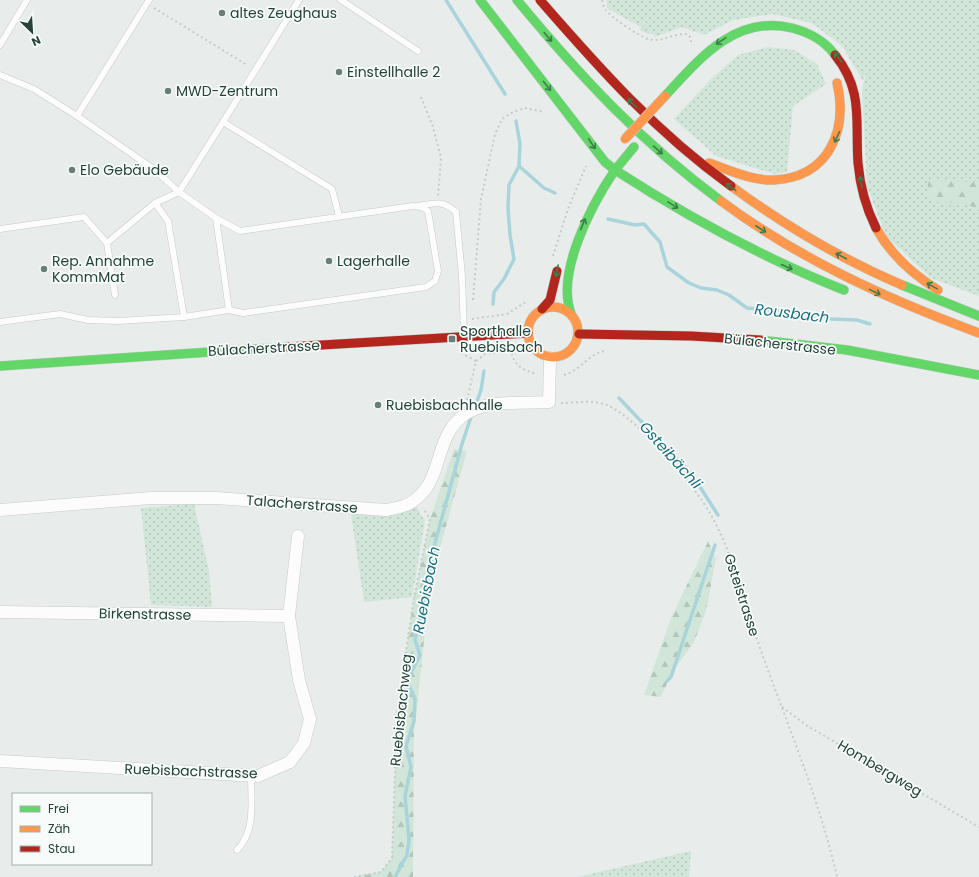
<svg xmlns="http://www.w3.org/2000/svg" width="979" height="877" font-family="Poppins,sans-serif">
<style>
.grass{fill:url(#grass-dots)}
.forest{fill:url(#forest-firs)}
.lines{fill:none;stroke-linecap:round;stroke-linejoin:round}
.stream{stroke:#a9d4db;stroke-width:3.5}
.lane-casing{stroke:#c5cac8;stroke-width:7}
.street-casing{stroke:#c5cac8;stroke-width:13}
.fast-casing{stroke:#c3ccc9;stroke-width:10}
.slow-casing{stroke:#c3ccc9;stroke-width:10}
.jam-casing{stroke:#c3ccc9;stroke-width:10}
.path{stroke:#c3ccca;stroke-width:2;stroke-dasharray:2 3;stroke-linecap:butt}
.lane{stroke:#fcfcfc;stroke-width:6}
.street{stroke:#fcfcfc;stroke-width:12}
.fast{stroke:#63d668;stroke-width:9}
.slow{stroke:#ff974d;stroke-width:9}
.jam{stroke:#b3261e;stroke-width:9}
.slow-bridge-casing{stroke:#c3ccc9;stroke-width:10;stroke-linecap:butt}
.slow-bridge{stroke:#ff974d;stroke-width:9}
.oneway{stroke:#3d7d4c}
.poi-dot{fill:#697e78;stroke:#f7fbf9;stroke-width:1.5}
.labels{text-anchor:middle;dominant-baseline:central;stroke-width:3.5;stroke-linejoin:round;paint-order:stroke}
.poi-label{font-size:14px;fill:#24423a;stroke:#f7fbf9;text-anchor:start}
.street-label{font-size:14px;fill:#24423a;stroke:#f7fbf9}
.water-label{font-size:15px;font-style:italic;fill:#1c6f80;stroke:#f7fbf9}
</style>
<defs>
<pattern id="grass-dots" width="8" height="8" patternUnits="userSpaceOnUse"><rect width="8" height="8" fill="#d1e6d8"/><path d="M2 2h.1M6 6h.1" fill="none" stroke="#b3c6ba" stroke-width="1.8" stroke-linecap="round"/></pattern>
<pattern id="forest-firs" width="22" height="20" patternUnits="userSpaceOnUse"><rect width="22" height="20" fill="#d1e6d8"/><path d="M5 1l3.5 6h-7zM16 11l3.5 6h-7z" fill="#b3c6ba"/></pattern>
</defs>
<rect width="100%" height="100%" fill="#e8edeb"/>
<!-- grass -->
<g class="grass">
<path d="M607,0h372v296l-48,-18 -45,-42 -19,-50 -5,-97 6,-24 -5,16 -21,-35 -30,-23 -39,-9 -40,6 -29,15 -22,-8 -27,10 -4,-4 -3,1 -9,-4 11,-14 -10,11 -33,-19z"/>
<path d="M768,47l26,3 23,14 9,20 -33,22 -6,66 -12,2 -59,-18 -42,-37 37,-40 27,-24z"/>
<path d="M194,504l15,67 3,36 -61,-2 -10,-97z"/>
<path d="M416,506l9,15 -13,76 -48,5 -13,-88c23,1 44,3 65,-8z"/>
<path d="M691,851l-2,26h-112z"/>
</g>
<!-- forest -->
<g class="forest">
<path d="M929,179l50,4v27l-14,-7 -28,-1 -11,-7z"/>
<path d="M454,449l13,2 -37,133 -16,152 -1,141h-59l27,-5 11,-14 5,-144 17,-117 16,-78z"/>
<path d="M708,541l8,18 -10,52 -12,31 -21,29 -12,26 -17,-2 27,-77z"/>
</g>
<g class="lines">
<!-- stream -->
<g class="stream">
<path d="M446,0l59,94"/>
<path d="M519,166l25,22 11,5"/>
<path d="M608,219l27,6 9,-1 16,18 7,25 22,16 12,5 16,2 12,5 18,13 68,6 16,5 26,1 13,4"/>
<path d="M493,304l1,-12 10,-13 10,-20 -4,-24 -2,-27 1,-23 10,-19 1,-22 -4,-23"/>
<path d="M619,398l74,78 25,39"/>
<path d="M475,407l6,-17 3,-19"/>
<path d="M667,681l4,-4 44,-132"/>
<path d="M395,877l12,-22 2,-15 -4,-44 6,-29 -5,-21 8,-25 1,-22 -8,-18 13,-26 -5,-15 20,-97 27,-99 10,-30"/>
</g>
<!-- lane casing -->
<g class="lane-casing">
<g id="lane">
<path d="M299,0l-76,122 109,67 7,27"/>
<path d="M341,0l77,51"/>
<path d="M0,45l27,-45"/>
<path d="M0,75l34,14 43,27 78,54 24,22 37,26 24,13 173,-25 8,1 7,4 10,60 -3,10 -9,6 -183,26 -14,-3 -13,-92"/>
<path d="M77,116l72,-116"/>
<path d="M155,203l13,18 16,96"/>
<path d="M418,206c17,-3 25,-6 38,6l6,64 2,58"/>
<path d="M0,229l84,-12 23,26"/>
<path d="M115,295l-8,-52 48,-40 24,-11 44,-70"/>
<path d="M0,322l60,-8 28,6 30,1 66,-4 45,-7"/>
<path d="M237,850c19,-18 14,-50 14,-74"/>
</g>
</g>
<!-- street casing -->
<g class="street-casing">
<g id="street">
<path d="M0,510l151,-12h65l170,12c11,-2 23,-4 31,-12 29,-23 15,-71 58,-89 20,-8 52,-6 74,-7l1,-44"/>
<path d="M0,612l289,4"/>
<path d="M0,761l258,15 32,-14 14,-19 6,-24 -11,-39 -10,-64 9,-80"/>
</g>
</g>
<!-- fast casing -->
<g class="fast-casing">
<g id="fast">
<path d="M480,0l125,162 10,8 19,-23"/>
<path d="M517,0c63,76 124,142 204,201"/>
<path d="M665,96c34,-37 71,-82 127,-68 16,4 33,13 43,27"/>
<path d="M902,285l77,31"/>
<path d="M572,316c-18,-41 20,-112 43,-146 73,47 148,88 229,120"/>
<path d="M760,340l87,10 132,25"/>
<path d="M0,366l287,-19"/>
</g>
</g>
<!-- slow casing -->
<g class="slow-casing">
<g id="slow">
<path d="M709,163c20,7 43,18 65,17 55,-3 74,-49 63,-97"/>
<path d="M731,186c53,39 110,73 171,99"/>
<path d="M721,201c78,58 166,98 258,132"/>
<path d="M876,228c15,27 36,46 62,62"/>
<circle cx="553" cy="332" r="25"/>
</g>
</g>
<!-- jam casing -->
<g class="jam-casing">
<g id="jam">
<path d="M540,0c60,69 116,132 191,186"/>
<path d="M835,55c29,36 20,66 23,108 2,23 8,45 18,65"/>
<path d="M542,309l8,-9 7,-29"/>
<path d="M579,334l112,2 69,4"/>
<path d="M287,347l241,-14"/>
</g>
</g>
<!-- path -->
<g class="path">
<path d="M602,0c1,3 1,7 3,9 5,8 34,27 43,30 13,4 26,-6 39,-5l4,4v4"/>
<path d="M154,8l93,57"/>
<path d="M421,97l12,30 8,31 -3,38"/>
<path d="M553,256l15,-47 18,-43"/>
<path d="M473,300l8,-101 14,-65 7,-15 11,-7 12,-4 19,4"/>
<path d="M472,319l35,-5 19,-12"/>
<path d="M461,353l15,8"/>
<path d="M564,375c18,-5 25,-23 43,-24"/>
<path d="M467,400l9,-39 9,-7 26,-3c3,15 12,19 25,23"/>
<path d="M561,403c15,0 34,-4 48,3 32,16 84,77 102,109 23,41 33,89 49,133 27,76 59,150 77,229"/>
<path d="M782,707l24,18 173,102"/>
<path d="M354,877l27,-5 11,-14 5,-144 17,-117 16,-78 -7,-11"/>
</g>
<!-- lane -->
<use href="#lane" class="lane"/>
<!-- street -->
<use href="#street" class="street"/>
<!-- fast -->
<use href="#fast" class="fast"/>
<!-- slow -->
<use href="#slow" class="slow"/>
<!-- jam -->
<use href="#jam" class="jam"/>
<!-- slow-bridge casing -->
<g class="slow-bridge-casing">
<path id="slow-bridge" d="M625,139l40,-43"/>
</g>
<!-- slow-bridge -->
<use href="#slow-bridge" class="slow-bridge"/>
</g>
<!-- one-way arrows -->
<defs><path id="oneway-shaft" d="M-6 0H5M1.5-3L5.5 0L1.5 3" fill="none" stroke-width="1.6" stroke-linecap="round" stroke-linejoin="round"/></defs>
<g class="oneway">
<use href="#oneway-shaft" transform="translate(548 37) rotate(50)"/>
<use href="#oneway-shaft" transform="translate(721 41) rotate(146)"/>
<use href="#oneway-shaft" transform="translate(838 57) rotate(-128)"/>
<use href="#oneway-shaft" transform="translate(547 86) rotate(52)"/>
<use href="#oneway-shaft" transform="translate(632 103) rotate(-135)"/>
<use href="#oneway-shaft" transform="translate(837 137) rotate(115)"/>
<use href="#oneway-shaft" transform="translate(592 144) rotate(56)"/>
<use href="#oneway-shaft" transform="translate(658 150) rotate(41)"/>
<use href="#oneway-shaft" transform="translate(861 182) rotate(-100)"/>
<use href="#oneway-shaft" transform="translate(731 187) rotate(-144)"/>
<use href="#oneway-shaft" transform="translate(673 205) rotate(31)"/>
<use href="#oneway-shaft" transform="translate(583 224) rotate(-68)"/>
<use href="#oneway-shaft" transform="translate(761 229) rotate(33)"/>
<use href="#oneway-shaft" transform="translate(841 256) rotate(-152)"/>
<use href="#oneway-shaft" transform="translate(787 267) rotate(24)"/>
<use href="#oneway-shaft" transform="translate(557 271) rotate(101)"/>
<use href="#oneway-shaft" transform="translate(932 286) rotate(-151)"/>
<use href="#oneway-shaft" transform="translate(875 292) rotate(26)"/>
</g>
<!-- markers -->
<g class="poi-dot">
<circle cx="222" cy="13" r="4"/>
<circle cx="339" cy="72" r="4"/>
<circle cx="168" cy="91" r="4"/>
<circle cx="72" cy="170" r="4"/>
<circle cx="329" cy="261" r="4"/>
<circle cx="44" cy="269" r="4"/>
<rect x="448" y="335" width="8" height="8" rx="2"/>
<circle cx="378" cy="405" r="4"/>
</g>
<g class="labels">
<!-- poi labels -->
<g class="poi-label">
<text x="230" y="13">altes Zeughaus</text>
<text x="347" y="72">Einstellhalle 2</text>
<text x="176" y="91">MWD-Zentrum</text>
<text x="80" y="170">Elo Gebäude</text>
<text x="52" y="261">Rep. Annahme<tspan x="52" dy="16">KommMat</tspan></text>
<text x="337" y="261">Lagerhalle</text>
<text x="460" y="331">Sporthalle<tspan x="460" dy="16">Ruebisbach</tspan></text>
<text x="386" y="405">Ruebisbachhalle</text>
</g>
<!-- street labels -->
<g class="street-label">
<text transform="translate(780 344) rotate(6)">Bülacherstrasse</text>
<text transform="translate(264 348) rotate(-3)">Bülacherstrasse</text>
<text transform="translate(302 504) rotate(4)">Talacherstrasse</text>
<text transform="translate(742 595) rotate(72)">Gsteistrasse</text>
<text transform="translate(145 614) rotate(1)">Birkenstrasse</text>
<text transform="translate(401 710) rotate(-84)">Ruebisbachweg</text>
<text transform="translate(880 768) rotate(31)">Hombergweg</text>
<text transform="translate(191 771) rotate(2)">Ruebisbachstrasse</text>
</g>
<!-- water labels -->
<g class="water-label">
<text transform="translate(792 313) rotate(7)">Rousbach</text>
<text transform="translate(671 455) rotate(48)">Gsteibächli</text>
<text transform="translate(426 590) rotate(-79)">Ruebisbach</text>
</g>
</g>
<!-- legend -->
<rect x="12" y="793" width="140" height="72" fill="#f7fbf9" stroke="#a3b1ad"/>
<rect x="20" y="806" width="20" height="6" fill="#63d668" stroke="#a3b1ad"/>
<text x="48" y="813" font-size="12" fill="#24423a">Frei</text>
<rect x="20" y="826" width="20" height="6" fill="#ff974d" stroke="#a3b1ad"/>
<text x="48" y="833" font-size="12" fill="#24423a">Zäh</text>
<rect x="20" y="846" width="20" height="6" fill="#b3261e" stroke="#a3b1ad"/>
<text x="48" y="853" font-size="12" fill="#24423a">Stau</text>
<!-- north arrow -->
<g transform="translate(32 32) rotate(155)" stroke="#f7fbf9" stroke-width="3" paint-order="stroke">
<path d="M0-3L7 15L0 10L-7 15Z" fill="#24423a"/>
<text y="-6" font-size="11" font-weight="bold" text-anchor="middle" fill="#24423a">N</text>
</g>
</svg>
